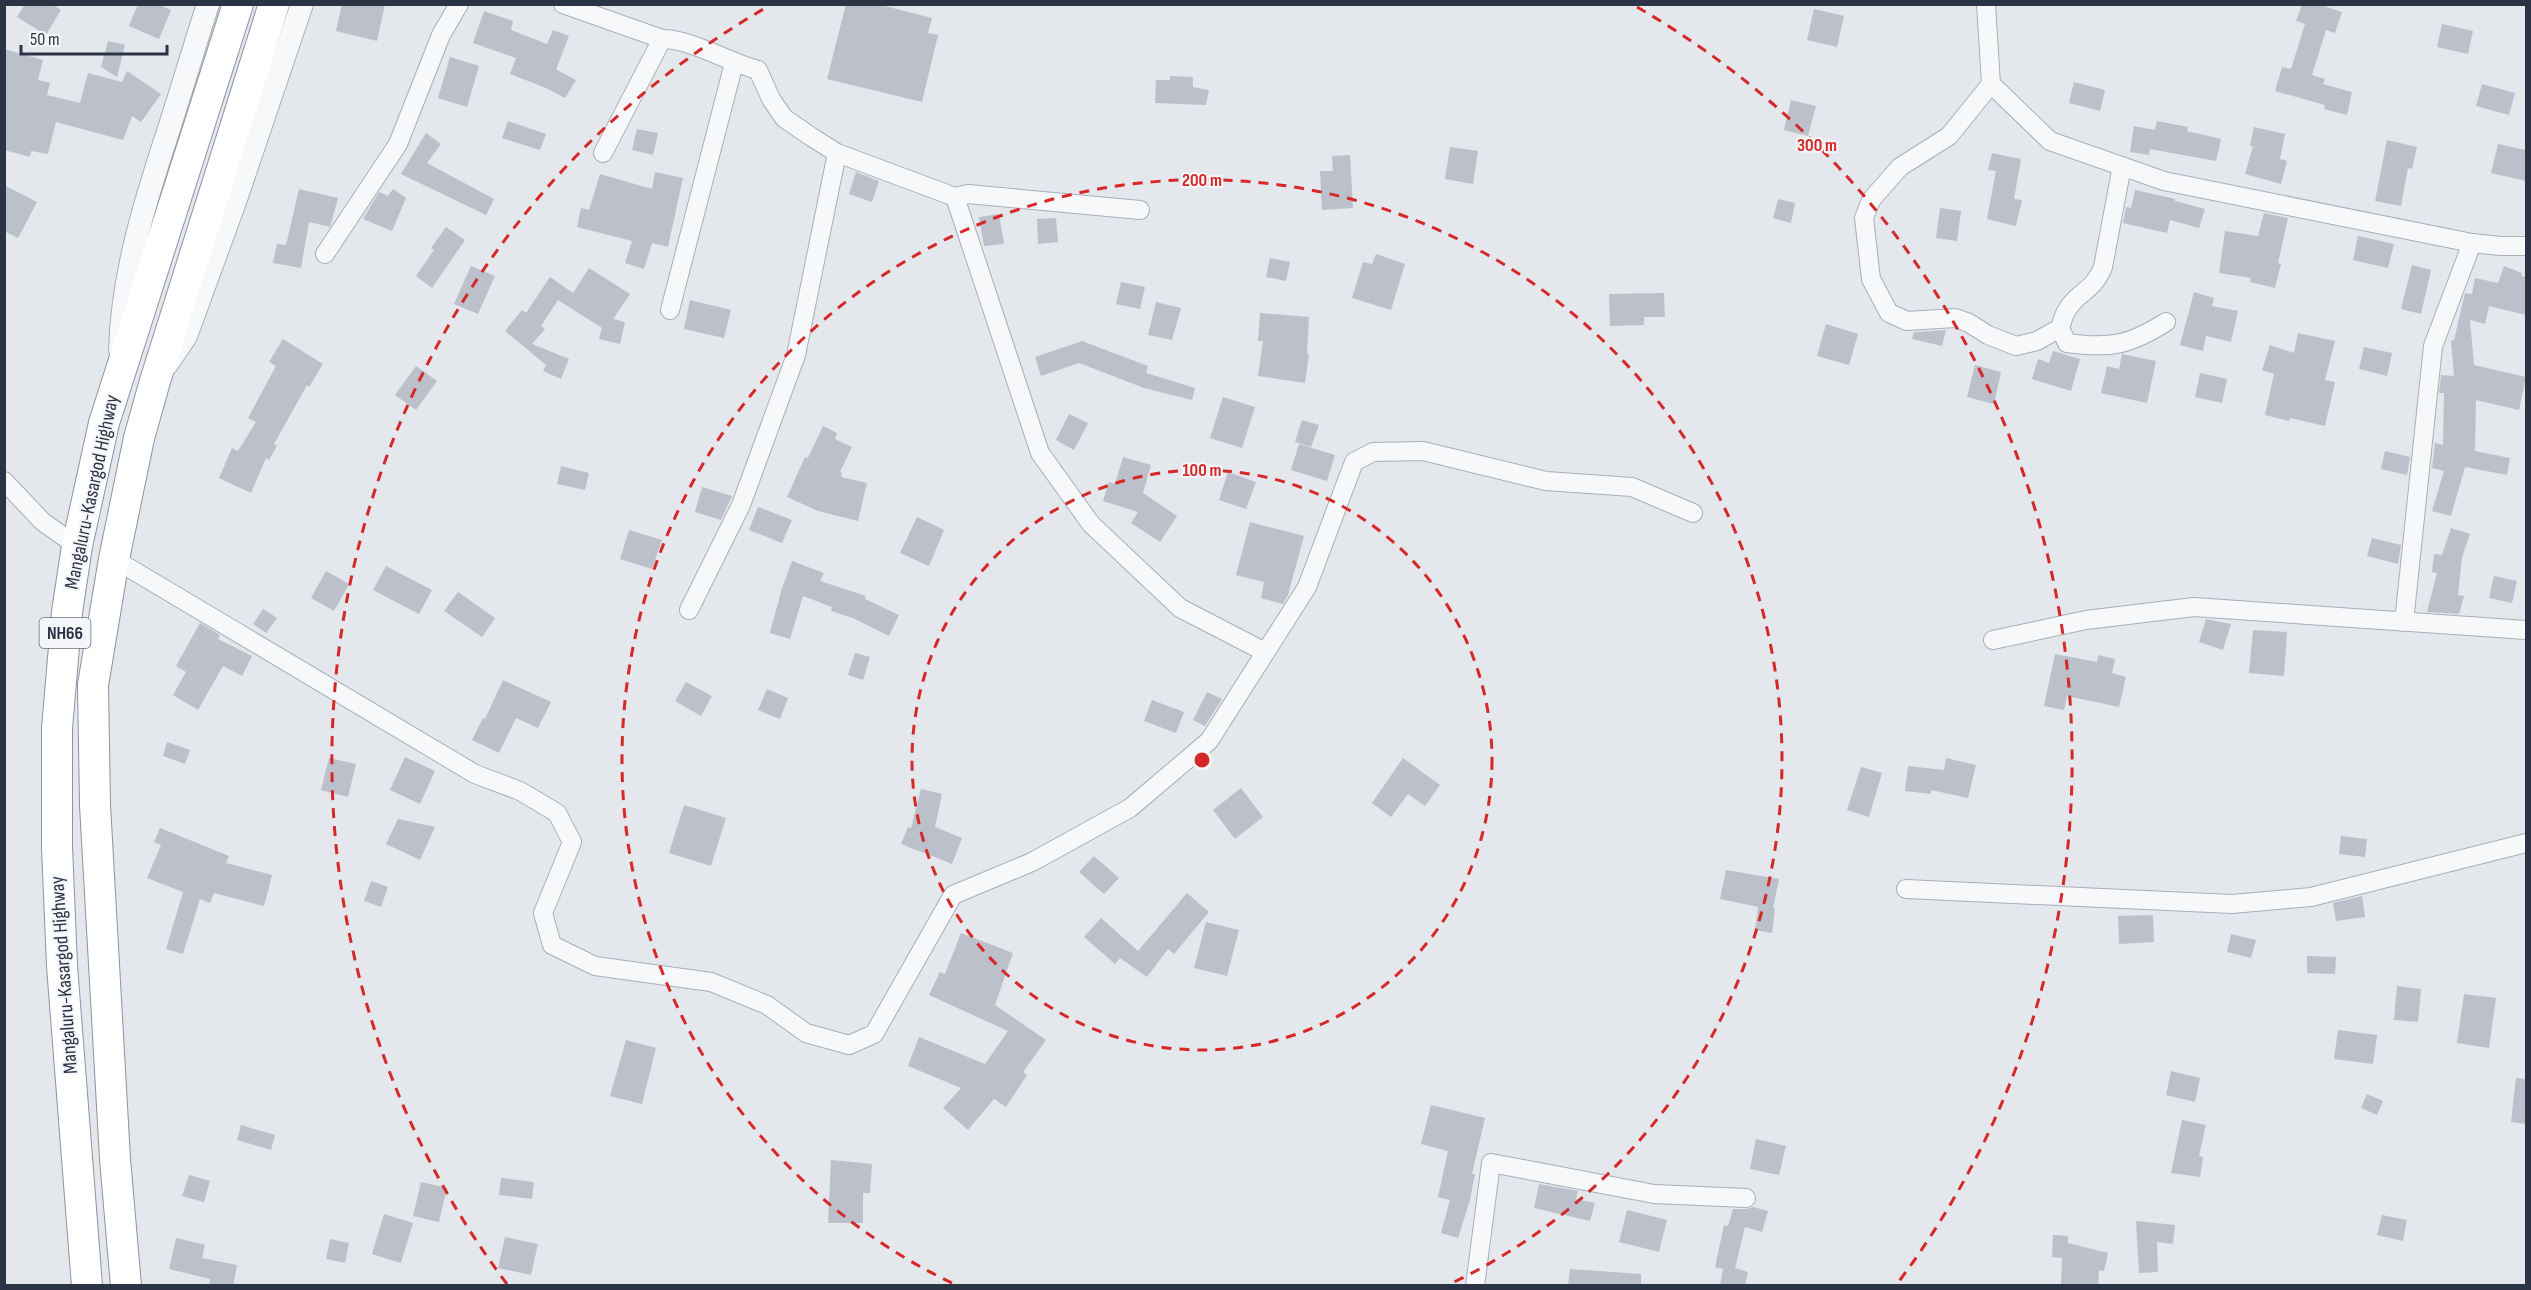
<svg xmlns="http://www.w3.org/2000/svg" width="2531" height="1290" font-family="'Sofia Sans Condensed',sans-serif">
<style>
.building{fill:#bbc0ca}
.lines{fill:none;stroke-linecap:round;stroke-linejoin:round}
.minor-casing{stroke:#a9aeb7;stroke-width:20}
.tertiary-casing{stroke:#a9aeb7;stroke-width:24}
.trunk-casing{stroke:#8b94a3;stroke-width:32}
.minor{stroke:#f7f8fa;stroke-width:18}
.tertiary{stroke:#f7f8fa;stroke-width:22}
.trunk{stroke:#fff;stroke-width:30}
.ring{fill:none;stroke:#d62828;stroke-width:3;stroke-dasharray:10 8}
.labels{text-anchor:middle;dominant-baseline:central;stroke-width:4.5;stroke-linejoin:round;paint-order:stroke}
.shield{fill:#f4f6f9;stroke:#676e7b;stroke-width:1.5}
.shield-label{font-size:18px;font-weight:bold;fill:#2b3445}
.street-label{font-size:20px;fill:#2b3445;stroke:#f4f6f9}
.centre{fill:#d62828;stroke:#f4f6f9;stroke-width:3}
.ring-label{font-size:18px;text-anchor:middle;font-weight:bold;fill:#d62828;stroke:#f4f6f9;stroke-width:4.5;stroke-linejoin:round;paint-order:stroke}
</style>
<rect width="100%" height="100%" fill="#e4e7ec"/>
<!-- building -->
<g class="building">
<path d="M25,4h27l9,6 -15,25 -29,-18z"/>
<path d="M138,4h20l13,6 -12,29 -30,-13z"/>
<path d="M342,4h43l-8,37 -41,-10z"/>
<path d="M846,4h31l55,14 -4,15 10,2 -16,67 -95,-23z"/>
<path d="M2302,4h16l24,8 -7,21 -9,-3 -14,45 13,4 -2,5 29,8 -5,23 -23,-6 1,-4 -50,-14 7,-24 9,2 14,-45 -9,-3z"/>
<path d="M1814,9l30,7 -7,31 -30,-7z"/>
<path d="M484,11l29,10 -2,9 36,14 6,-14 16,6 -12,31v3l19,10 -11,18 -19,-10 -36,-14 6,-16 -43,-15z"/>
<path d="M2442,24l31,7 -5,23 -31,-7z"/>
<path d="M108,41l17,4 -8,32 -16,-10z"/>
<path d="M4,49l39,11 -5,20 12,3 -3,12 33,8 8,-30 34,9 5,-11 34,23 -20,28 -9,-6 -9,24 -67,-18 -8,32 -17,-3 -1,6 -26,-7z"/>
<path d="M450,57l29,9 -12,41 -29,-9z"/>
<path d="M1170,76l23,1v10l16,3 -3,15 -51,-2 1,-23h14z"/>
<path d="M2074,82l31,8 -5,21 -31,-8z"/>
<path d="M2482,84l33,9 -6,22 -33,-9z"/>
<path d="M1791,100l25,6 -8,30 -24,-6z"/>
<path d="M508,121l38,13 -6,16 -38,-12z"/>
<path d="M2157,121l31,6 -1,4 34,8 -5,22 -66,-12 -1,6 -19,-3 4,-26 21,4z"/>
<path d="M2254,127l31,7 -5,25 7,2 -6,23 -36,-10 8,-28h-3z"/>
<path d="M637,129l21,4 -5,22 -21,-5z"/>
<path d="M426,133l15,11 -14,19 67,36 -8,16 -85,-41z"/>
<path d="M2387,140l30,7 -5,22 -4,-1 -7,38 -26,-5z"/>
<path d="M2498,144l28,6v31l-35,-8z"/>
<path d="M1450,147l28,4 -5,33 -28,-5z"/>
<path d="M1992,153l29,6 -7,40 8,1 -6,26 -29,-7 9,-48 -8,-1z"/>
<path d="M1350,155l3,53 -31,2 -2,-39h13l-1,-15z"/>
<path d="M655,172l28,6 -15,69 -16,-4 -8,26 -19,-6 7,-22 -55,-14 4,-19 8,2 11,-36 52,15z"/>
<path d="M856,172l23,9 -7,21 -23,-8z"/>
<path d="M4,185l33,17 -19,36 -14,-7z"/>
<path d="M299,189l39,9 -8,29 -21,-5 -8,46 -28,-5 4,-19 9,1z"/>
<path d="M393,189l13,9 -14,33 -29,-12 16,-27 9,4z"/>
<path d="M2135,190l40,9v2l30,8 -6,19 -29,-8 -3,13 -44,-10 3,-16 5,1z"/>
<path d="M1778,199l17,4 -4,20 -18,-5z"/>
<path d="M1940,208l21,3 -4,30 -21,-3z"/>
<path d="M2264,213l24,5 -10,45 3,1 -6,24 -25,-6 1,-4 -32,-5 6,-42 33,5z"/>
<path d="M999,214l5,30 -20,2 -5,-29z"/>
<path d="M1056,218l2,24 -20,2 -1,-25z"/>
<path d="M446,227l19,13 -33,48 -16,-12 18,-26 -3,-2z"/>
<path d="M2358,236l36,8 -6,24 -35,-8z"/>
<path d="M1376,254l29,10 -14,46 -39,-12 11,-36 9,2z"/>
<path d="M1270,258l20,4 -4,19 -20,-4z"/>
<path d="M2412,265l19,5 -10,44 -20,-5z"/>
<path d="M471,266l24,10 -17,38 -24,-10z"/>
<path d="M2504,266l18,7 -1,3 5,1v38l-37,-9 -4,18 -15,-4 4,45 52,12 -7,33 -43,-10 -1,51 35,7 -3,17 -42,-8 -14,49 -19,-5 12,-40 -12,-3 3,-25 8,2 1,-52h-5l2,-18 13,1 -3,-35 3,-1 11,-47 7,1 3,-16 23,5z"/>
<path d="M589,268l41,26 -17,25 12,3 -5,22 -21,-5 3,-11 -44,-28 -17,26 4,3 -13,15 37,15 -8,20 -18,-8 3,-6 -41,-34 17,-21 4,3 24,-36 23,16z"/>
<path d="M1121,282l24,5 -5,22 -24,-5z"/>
<path d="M2194,292l20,6 -2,8 26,5 -7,31 -25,-6 -3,15 -23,-6z"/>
<path d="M1664,293l1,24h-21v8l-34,1 -1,-32z"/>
<path d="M690,300l41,10 -7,28 -40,-9z"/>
<path d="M1156,302l25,6 -9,32 -24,-5z"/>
<path d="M1260,313l49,4 -2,37h2l-4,29 -47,-7 5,-35h-5z"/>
<path d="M1826,324l32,10 -9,31 -32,-9z"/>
<path d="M1946,330l-4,16 -30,-7 2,-7z"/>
<path d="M2298,333l37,8 -10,39 10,2 -10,44 -35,-8 -1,3 -24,-6 9,-41 -12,-4 8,-25 24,8z"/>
<path d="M283,339l40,25 -14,23 -2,-2 -33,59 3,2 -8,14 -3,-2 -15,35 -32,-15 13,-30 6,3 18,-29 -8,-4 28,-52 -7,-4z"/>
<path d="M1082,341l66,25 -2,7 49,15 -3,12 -48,-12 -65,-25 -38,13 -6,-19z"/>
<path d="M2364,347l28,6 -5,23 -28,-7z"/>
<path d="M2053,351l27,8 -9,32 -39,-12 6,-20 11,4z"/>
<path d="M2122,354l34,7 -9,42 -46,-10 6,-27 12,3z"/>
<path d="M1975,365l26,7 -7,32 -27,-7z"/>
<path d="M416,366l21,15 -21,29 -21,-15z"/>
<path d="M2200,373l27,6 -5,24 -27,-6z"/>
<path d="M1223,397l32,10 -13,41 -32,-10z"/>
<path d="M1069,414l19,9 -14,27 -18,-10z"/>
<path d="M1302,420l17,5 -8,22 -16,-5z"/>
<path d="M823,426l14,7 -2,6 17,8 -12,25 2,1 -1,4 26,6 -9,38 -40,-10 -31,-14 18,-40 3,1z"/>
<path d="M1299,444l36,11 -8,26 -36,-11z"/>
<path d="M2385,451l25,6 -3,18 -26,-6z"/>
<path d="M1123,457l28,8 -8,28 34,23 -17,26 -29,-19 7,-11 -35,-11 6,-19 6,2z"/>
<path d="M561,466l28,7 -4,17 -28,-6z"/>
<path d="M1228,472l28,10 -10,27 -27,-9z"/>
<path d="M702,487l30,9 -11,24 -26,-8z"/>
<path d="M758,507l34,13 -10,23 -33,-13z"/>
<path d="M917,517l27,13 -15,36 -29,-13z"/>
<path d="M1250,522l54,14 -16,59 -5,9 -22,-6 3,-16 -28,-7z"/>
<path d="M2451,528l19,6 -8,23 -4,38 6,1 -5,18 -32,-2 10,-39 -5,-1 2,-18 8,1z"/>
<path d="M629,530l33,10 -10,29 -32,-10z"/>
<path d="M2372,538l29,7 -3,19 -31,-8z"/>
<path d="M792,561l32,12 -4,8 46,15 -1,3 34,16 -10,21 -36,-18 -22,-7 1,-4 -29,-11 -13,43 -20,-6 12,-45z"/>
<path d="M386,566l46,24 -13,24 -46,-24z"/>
<path d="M326,571l23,13 -15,27 -23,-13z"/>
<path d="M2494,576l23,5 -5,22 -23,-5z"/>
<path d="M458,592l37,26 -13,19 -38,-26z"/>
<path d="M263,609l14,9 -11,15 -13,-9z"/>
<path d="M2206,619l25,5 -8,26 -24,-8z"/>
<path d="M200,623l20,12 -2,4 34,17 -10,20 -19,-10 -25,44 -25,-15 13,-23 -10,-6z"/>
<path d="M2253,630l34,2 -3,44 -35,-3z"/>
<path d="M855,653l15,4 -7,23 -15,-5z"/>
<path d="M2055,654l42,8 1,-7 17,4 -3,14 14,4 -7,30 -52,-11 -3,14 -20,-4z"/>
<path d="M503,680l48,22 -13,26 -22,-10 -17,35 -27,-13 11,-22 2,1z"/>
<path d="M686,682l26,14 -11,20 -26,-15z"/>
<path d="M767,689l21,9 -8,21 -22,-9z"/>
<path d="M1207,692l15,7 -17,27 -12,-6z"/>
<path d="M1152,700l32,12 -8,21 -32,-12z"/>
<path d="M167,742l23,8 -5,14 -22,-8z"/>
<path d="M405,757l30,14 -15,33 -30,-14z"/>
<path d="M329,758l27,6 -8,33 -27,-7z"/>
<path d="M1403,758l37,27 -15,21 -17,-12 -17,23 -19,-14z"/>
<path d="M1946,758l30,7 -8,33 -37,-8v4l-26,-3 3,-25 36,4z"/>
<path d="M1861,767l21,6 -13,44 -22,-7z"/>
<path d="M1241,788l22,29 -28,22 -22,-29z"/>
<path d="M921,789l21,5 -7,33 27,11 -10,26 -51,-20 7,-17 3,1z"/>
<path d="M684,805l42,13 -15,48 -42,-13z"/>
<path d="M398,819l37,8 -15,33 -34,-16z"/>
<path d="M160,828l69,28 -3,7 46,12 -8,31 -50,-13 -4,10 -10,-4 -17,55 -17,-5 17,-57 -36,-14 14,-33 -7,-3z"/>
<path d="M2341,836l26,3 -2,18 -26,-3z"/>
<path d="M1094,856l25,22 -15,16 -25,-22z"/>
<path d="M1726,870l53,9 -6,29 2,1 -3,24 -17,-3 3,-23 -38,-8z"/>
<path d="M371,881l17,6 -7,20 -17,-6z"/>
<path d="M1187,893l22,19 -35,42 -6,-5 -21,28 -27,-19 -5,6 -31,-27 17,-19 37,33z"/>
<path d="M2362,896l3,21 -29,4 -3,-18z"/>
<path d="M2153,915l1,27 -35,2 -1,-28z"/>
<path d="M1206,922l33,8 -12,46 -33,-8z"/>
<path d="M961,933l52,20 -18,52 51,35 -23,32 4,3 -21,32 -12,-8 -26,31 -25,-22 18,-20 -53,-22 11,-29 66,27 23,-33 -79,-36 11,-23 5,2z"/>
<path d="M2231,934l25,6 -5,18 -24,-6z"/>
<path d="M2307,956l29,1 -1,17 -28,-1z"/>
<path d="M2397,986l24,3 -3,33 -24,-2z"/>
<path d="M2464,994l32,4 -7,50 -32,-5z"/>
<path d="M2338,1030l39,5 -4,29 -39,-5z"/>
<path d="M626,1040l30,8 -14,56 -32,-8z"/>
<path d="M2171,1071l29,7 -5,24 -29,-7z"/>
<path d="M2516,1078l10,1v45l-15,-2z"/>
<path d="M2367,1094l16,7 -6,14 -16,-7z"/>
<path d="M1431,1105l54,13 -13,56h3l-5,26 -12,38 -17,-5 9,-33 -12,-3 10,-46 -27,-7z"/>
<path d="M2182,1120l24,5 -7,31 4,1 -3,20 -29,-4z"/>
<path d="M241,1125l34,10 -4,15 -34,-10z"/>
<path d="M1756,1139l30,7 -7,29 -29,-6z"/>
<path d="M831,1160l41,4 -2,29h-7v30h-35z"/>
<path d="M189,1175l21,6 -6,21 -22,-6z"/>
<path d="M501,1178l33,4 -2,17 -33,-4z"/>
<path d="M421,1182l26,6 -8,34 -26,-6z"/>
<path d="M1539,1184l39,7 -2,8 19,4 -5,18 -56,-13z"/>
<path d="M1753,1207l15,4 -6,21 -17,-5 -10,41 13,4 -3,14h-25l3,-17 -8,-2 9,-42 4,1 5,-17h13z"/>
<path d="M1627,1210l40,10 -8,32 -40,-10z"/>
<path d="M384,1214l29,9 -12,40 -29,-9z"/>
<path d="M2382,1215l25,5 -4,21 -26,-6z"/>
<path d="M2136,1221l39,4 -2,19 -16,-2 1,30 -19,1z"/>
<path d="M2053,1235l15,1v7l40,10 -4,18 -5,-1 -1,16h-37l1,-28 -10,-1z"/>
<path d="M505,1237l33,7 -7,31 -33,-7z"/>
<path d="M176,1238l29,7 -3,13 35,7 -4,21h-24l1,-7 -41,-10z"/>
<path d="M330,1239l19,4 -4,20 -19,-4z"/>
<path d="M1570,1269l71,5v12h-73z"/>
</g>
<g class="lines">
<!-- minor casing -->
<g class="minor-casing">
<g id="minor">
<path d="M563,4l99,35c29,0 66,23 96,31l13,29 13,19 26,18 27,17 118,44 13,-3 172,16"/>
<path d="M1986,4l5,80 59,57 114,40 308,62 29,3h25"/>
<path d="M1991,84l-42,52 -49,31 -29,33 -7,18 7,61 18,34 18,8 48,-3 14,5 19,12 28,11 21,-5 23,-13"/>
<path d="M603,153l59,-114"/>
<path d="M2122,166l-19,101c-10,25 -25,24 -36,43 -4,6 -5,13 -7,18l7,15c43,6 63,2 99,-21"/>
<path d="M955,197l85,256 51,71 89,84 85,44"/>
<path d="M325,254l73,-110 43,-109 18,-31"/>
<path d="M670,310l64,-247"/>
<path d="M4,481l39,41 34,24"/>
<path d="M114,559l361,215 45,17 37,22 15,29 -29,71 9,32 43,21 116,16 56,23 39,28 43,12 25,-11 79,-139 79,-33 98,-54 79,-67 98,-154 47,-125 19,-10 50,-1 123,30 86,6 61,26"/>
<path d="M689,610l52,-105 55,-150 41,-202"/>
<path d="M2404,622l29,-276 39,-103"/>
<path d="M1993,640l93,-20 108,-13 332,23"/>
<path d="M1906,889l326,15 79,-7 215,-54"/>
<path d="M1475,1286l16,-123 163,31 92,4"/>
</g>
</g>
<!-- tertiary casing -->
<g class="tertiary-casing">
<g id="tertiary">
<path d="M120,350c2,-71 22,-138 44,-206 15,-46 29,-93 44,-140"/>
<path d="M167,364l19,-28 49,-134 67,-198"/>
</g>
</g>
<!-- trunk casing -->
<g class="trunk-casing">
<g id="trunk">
<path d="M87,1286l-25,-320 -5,-119v-119l10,-116 10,-66 27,-123 134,-419"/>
<path d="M126,1286l-11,-127 -20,-354 -2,-120 21,-126 25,-121 16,-57 119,-377"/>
</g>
</g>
<!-- minor -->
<use href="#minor" class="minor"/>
<!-- tertiary -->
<use href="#tertiary" class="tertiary"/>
<!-- trunk -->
<use href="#trunk" class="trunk"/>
</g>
<!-- distance rings -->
<g class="ring">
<circle cx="1202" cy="760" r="290"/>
<path d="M952 1283A580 580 0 1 1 1452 1283"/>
<path d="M507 1284A870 870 0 0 1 767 7M1637 7A870 870 0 0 1 1897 1284"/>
</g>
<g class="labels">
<!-- shield labels -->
<rect class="shield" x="39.5" y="618" width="51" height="30" rx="4.5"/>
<g class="shield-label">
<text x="65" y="633">NH66</text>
</g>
<!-- street labels -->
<g class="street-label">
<text transform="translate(92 492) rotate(-78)">Mangaluru-Kasargod Highway</text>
<text transform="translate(64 975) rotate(-94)">Mangaluru-Kasargod Highway</text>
</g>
</g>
<circle cx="1202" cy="760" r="9" class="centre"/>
<g class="ring-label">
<text x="1817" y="151">300 m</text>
<text x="1202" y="186">200 m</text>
<text x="1202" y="476">100 m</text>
</g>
<!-- border -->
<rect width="2531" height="1290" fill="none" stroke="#2b3445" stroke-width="12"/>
<!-- scale -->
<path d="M21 45v9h146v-9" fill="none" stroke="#2b3445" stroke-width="3"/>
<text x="30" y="45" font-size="18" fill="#2b3445" stroke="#f4f6f9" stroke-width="4.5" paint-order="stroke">50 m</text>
</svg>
